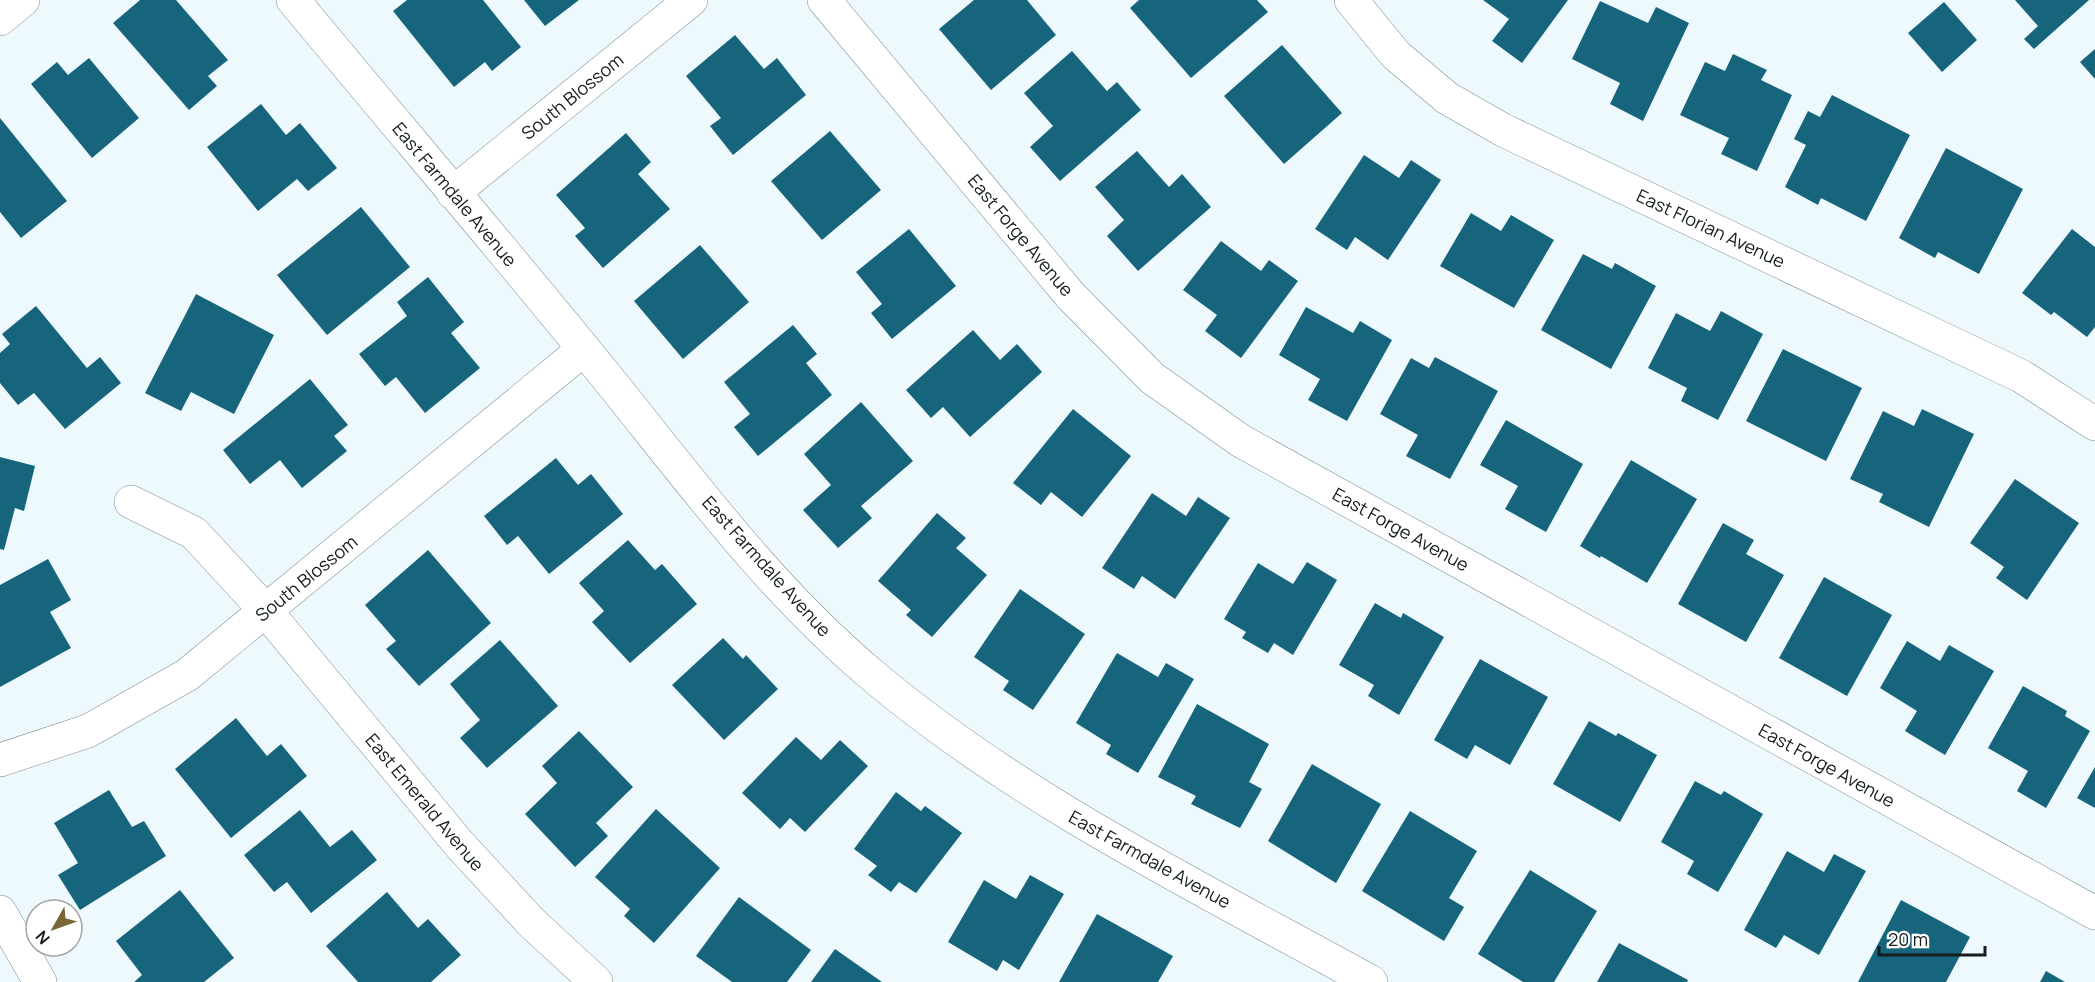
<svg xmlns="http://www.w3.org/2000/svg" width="2095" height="982" font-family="Manrope,sans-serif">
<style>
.building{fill:#17657d}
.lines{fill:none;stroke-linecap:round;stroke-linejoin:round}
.street-casing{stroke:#7f8f96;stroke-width:34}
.street{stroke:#fff;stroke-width:33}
.labels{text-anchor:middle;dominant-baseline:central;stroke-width:6;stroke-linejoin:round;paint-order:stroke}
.street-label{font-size:18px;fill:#161d1f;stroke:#fff}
</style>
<rect width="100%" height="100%" fill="#eef9fd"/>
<!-- building -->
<g class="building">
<path d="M140,0h36l52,60 -20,16 9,10 -28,24 -76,-87z"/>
<path d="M407,0h76l38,47 -29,24 -7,-9 -31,25 -61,-76z"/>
<path d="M524,0h55l-34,26z"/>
<path d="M974,0h53l29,35 -65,55 -52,-61z"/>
<path d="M1139,0h118l11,12 -77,66 -61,-70z"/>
<path d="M1483,0h85l-46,63 -30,-22 17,-22z"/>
<path d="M2015,0h74l-55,49 -10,-10 14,-13z"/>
<path d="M1600,1l48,22 8,-16 33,16 -46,98 -33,-17 10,-21 -48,-24z"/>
<path d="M1944,2l33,38 -35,32 -34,-39z"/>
<path d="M735,35l29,34 13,-11 29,37 -73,60 -23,-29 11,-8 -35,-42z"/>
<path d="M1282,45l60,68 -58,51 -60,-68z"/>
<path d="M2095,49v30l-15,-17z"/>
<path d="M1072,51l35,40 10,-9 24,28 -81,71 -30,-34 23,-21 -29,-33z"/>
<path d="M1733,54l34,16 -6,10 31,15 -35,76 -36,-17 8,-16 -49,-23 25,-53 20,9z"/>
<path d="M89,58l50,60 -47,40 -61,-74 26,-22 11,13z"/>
<path d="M1832,95l78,40 -44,86 -45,-23 -3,7 -33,-18 21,-42 -12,-6 14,-28 12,6z"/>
<path d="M261,104l25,31 14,-12 37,45 -29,23 -11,-12 -39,32 -51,-64z"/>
<path d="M0,118l67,83 -46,37 -21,-26z"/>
<path d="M830,131l51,59 -59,50 -51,-59z"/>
<path d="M626,133l25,29 -13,12 32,35 -67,59 -28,-32 10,-8 -29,-33z"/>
<path d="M1946,148l77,41 -44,85 -41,-22 -3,6 -36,-20z"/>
<path d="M1137,151l32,36 13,-13 29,33 -73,64 -31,-35 17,-16 -29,-33z"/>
<path d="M1364,155l35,23 12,-18 30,20 -53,80 -33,-23 -8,13 -32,-21z"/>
<path d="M361,207l49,60 -83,68 -50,-60z"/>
<path d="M1471,213l30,18 10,-16 43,25 -40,68 -74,-42z"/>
<path d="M909,229l47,57 -64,53 -21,-26 11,-9 -26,-32z"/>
<path d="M2072,229l23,18v80l-8,10 -33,-25 -3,3 -29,-22z"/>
<path d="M1221,241l40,30 8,-11 29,21 -57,77 -36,-27 12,-16 -34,-25z"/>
<path d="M700,245l49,57 -66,57 -49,-58z"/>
<path d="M1583,254l29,15 3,-6 41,23 -45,83 -70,-39z"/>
<path d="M428,277l36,45 -13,11 29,35 -55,45 -29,-36 -11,9 -26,-32 48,-38 -10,-14z"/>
<path d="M196,294l78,41 -40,79 -43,-22 -10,19 -36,-18z"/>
<path d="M36,306l51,62 13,-11 21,26 -56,46 -31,-36 -16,12 -18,-22v-30l10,-9 -8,-10z"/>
<path d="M1306,307l47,26 7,-12 32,19 -45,81 -39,-21 12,-21 -41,-24z"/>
<path d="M1721,311l42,23 -45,86 -37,-19 6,-13 -39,-20 28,-55 34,18z"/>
<path d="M793,325l24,29 -11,9 26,32 -74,61 -24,-29 16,-13 -26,-32z"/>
<path d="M973,330l27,30 17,-16 25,28 -72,65 -27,-30 -12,11 -25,-28z"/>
<path d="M1783,349l79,39 -36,73 -80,-40z"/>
<path d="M1435,357l63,34 -48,88 -44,-23 12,-21 -38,-21 31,-56 18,10z"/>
<path d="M310,379l38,46 -14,11 13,15 -45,37 -22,-28 -30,24 -27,-34z"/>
<path d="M861,402l52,59 -52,45 11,12 -34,30 -35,-38 28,-25 -27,-31z"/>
<path d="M1073,409l58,47 -49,61 -31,-25 -10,13 -28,-22z"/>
<path d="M1922,409l52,25 -45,93 -50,-25 4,-8 -33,-15 33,-68 31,15z"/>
<path d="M1506,420l77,44 -37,68 -41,-23 13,-23 -38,-21z"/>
<path d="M0,457l35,9 -11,45 -9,-3 -11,42 -4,-1z"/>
<path d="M556,458l22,27 13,-11 32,40 -74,60 -31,-38 -11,9 -23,-29z"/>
<path d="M1631,460l66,39 -50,84 -46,-27 -1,2 -20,-12z"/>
<path d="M2015,479l64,44 -52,77 -31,-22 8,-11 -34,-24z"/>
<path d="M1152,493l34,23 12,-19 32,21 -55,81 -33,-23 -8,13 -32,-21z"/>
<path d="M937,513l29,25 -10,10 31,27 -55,62 -26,-22 5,-5 -33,-29z"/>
<path d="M1723,523l31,17 -8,14 38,21 -38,67 -68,-38z"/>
<path d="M628,540l27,30 7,-6 35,40 -67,59 -38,-41 12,-11 -25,-28z"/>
<path d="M428,550l63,73 -72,63 -33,-37 10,-8 -31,-36z"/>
<path d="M48,559l23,41 -21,12 21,36 -71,39v-102z"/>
<path d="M1307,562l30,18 -44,75 -19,-12 -6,10 -26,-15 4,-6 -22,-13 34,-56 35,21z"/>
<path d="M1824,577l68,38 -45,81 -68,-38z"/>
<path d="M1020,589l65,45 -52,76 -30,-20 6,-9 -35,-24z"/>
<path d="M1375,603l26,15 2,-5 41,24 -45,78 -31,-19 6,-11 -35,-20z"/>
<path d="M723,638l20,21 3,-4 32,34 -54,51 -52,-55z"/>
<path d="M500,640l58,66 -71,62 -27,-30 20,-18 -30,-36z"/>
<path d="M1907,641l33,20 9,-16 45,26 -49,84 -40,-24 12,-20 -37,-23z"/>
<path d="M1117,653l41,24 8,-14 28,16 -56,94 -32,-19 5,-9 -35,-22z"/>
<path d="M1480,659l68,38 -38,68 -35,-20 -8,14 -33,-19z"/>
<path d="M2023,686l44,25 -2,5 25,15 -44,77 -29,-17 11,-20 -40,-23z"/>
<path d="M1197,704l72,40 -20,38 13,7 -22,39 -49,-24 5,-8 -38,-19z"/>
<path d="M236,718l31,38 14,-12 26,32 -76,62 -56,-69z"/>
<path d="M1589,721l27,15 2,-3 39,22 -37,67 -67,-38z"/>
<path d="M579,731l54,56 -37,36 12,13 -33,31 -50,-53 32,-31 -15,-17z"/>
<path d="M796,737l25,23 19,-20 28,26 -63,66 -15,-14 -10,11 -38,-36z"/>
<path d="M1312,764l69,40 -45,79 -68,-42z"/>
<path d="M2095,767v41l-18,-10z"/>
<path d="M1695,781l26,14 3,-4 39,23 -45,78 -31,-18 7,-13 -33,-19z"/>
<path d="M109,790l23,37 12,-6 22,35 -86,54 -22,-35 20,-12 -24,-40z"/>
<path d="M896,792l25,19 4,-5 37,27 -46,60 -17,-11 -8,10 -23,-17 9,-9 -23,-17z"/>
<path d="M656,809l64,59 -66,75 -30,-27 6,-7 -35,-32z"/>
<path d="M300,810l30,37 22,-17 25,30 -66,53 -24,-31 -13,10 -30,-37z"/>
<path d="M1410,811l67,40 -28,47 15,9 -20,34 -82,-50z"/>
<path d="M1787,851l37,21 10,-18 32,17 -47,84 -35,-20 -8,13 -32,-18z"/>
<path d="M1530,870l67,41 -43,71h-31l-45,-28z"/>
<path d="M1030,875l34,19 -45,76 -16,-10 -6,11 -49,-29 36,-62 32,19z"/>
<path d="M180,890l54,68 -30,24h-70l8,-7 -26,-34z"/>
<path d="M387,892l31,36 10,-9 33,36 -30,27h-73l-32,-36z"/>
<path d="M739,897l72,53 -24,32h-55l-36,-26z"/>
<path d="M1901,900l69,37 -24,45h-88z"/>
<path d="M1097,914l76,42 -15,26h-99z"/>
<path d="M1619,943l69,37 -1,2h-90z"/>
<path d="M835,949l47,33h-71z"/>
<path d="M2046,971l19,11h-25z"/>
</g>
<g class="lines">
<!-- street casing -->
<g class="street-casing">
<g id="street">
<path d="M293,0c101,122 204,242 304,365 87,107 169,221 275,310 148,125 331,214 499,307"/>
<path d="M824,0l246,295 82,83 89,63 854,472"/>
<path d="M1351,0l45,55 51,43 56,32 518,246 74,48"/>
<path d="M0,19l23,-19"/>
<path d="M453,193l238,-193"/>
<path d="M131,502l63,31 72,78 194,234 72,78 64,59"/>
<path d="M0,760l88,-29 99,-56 397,-326"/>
<path d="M0,912l40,70"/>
</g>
</g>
<!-- street -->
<use href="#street" class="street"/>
</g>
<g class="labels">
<!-- street labels -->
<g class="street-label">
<text transform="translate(572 96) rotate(-39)">South Blossom</text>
<text transform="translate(455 194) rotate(50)">East Farmdale Avenue</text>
<text transform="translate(1711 228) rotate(25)">East Florian Avenue</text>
<text transform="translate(1021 235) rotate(50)">East Forge Avenue</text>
<text transform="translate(1401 529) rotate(29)">East Forge Avenue</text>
<text transform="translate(767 566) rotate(48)">East Farmdale Avenue</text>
<text transform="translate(306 578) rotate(-39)">South Blossom</text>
<text transform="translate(1827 765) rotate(29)">East Forge Avenue</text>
<text transform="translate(425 802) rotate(50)">East Emerald Avenue</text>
<text transform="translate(1150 859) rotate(29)">East Farmdale Avenue</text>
</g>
</g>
<!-- north arrow -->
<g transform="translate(54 928) rotate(230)"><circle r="28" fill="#ffffff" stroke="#a2a5a5" stroke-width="1.5"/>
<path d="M0-4.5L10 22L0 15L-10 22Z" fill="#7a6635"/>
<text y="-9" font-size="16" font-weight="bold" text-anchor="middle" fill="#161d1f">N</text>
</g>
<!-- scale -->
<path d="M1879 946v9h106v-9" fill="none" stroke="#161d1f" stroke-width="3"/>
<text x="1888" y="946" font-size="18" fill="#161d1f" stroke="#ffffff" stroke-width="4.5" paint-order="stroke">20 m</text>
</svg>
